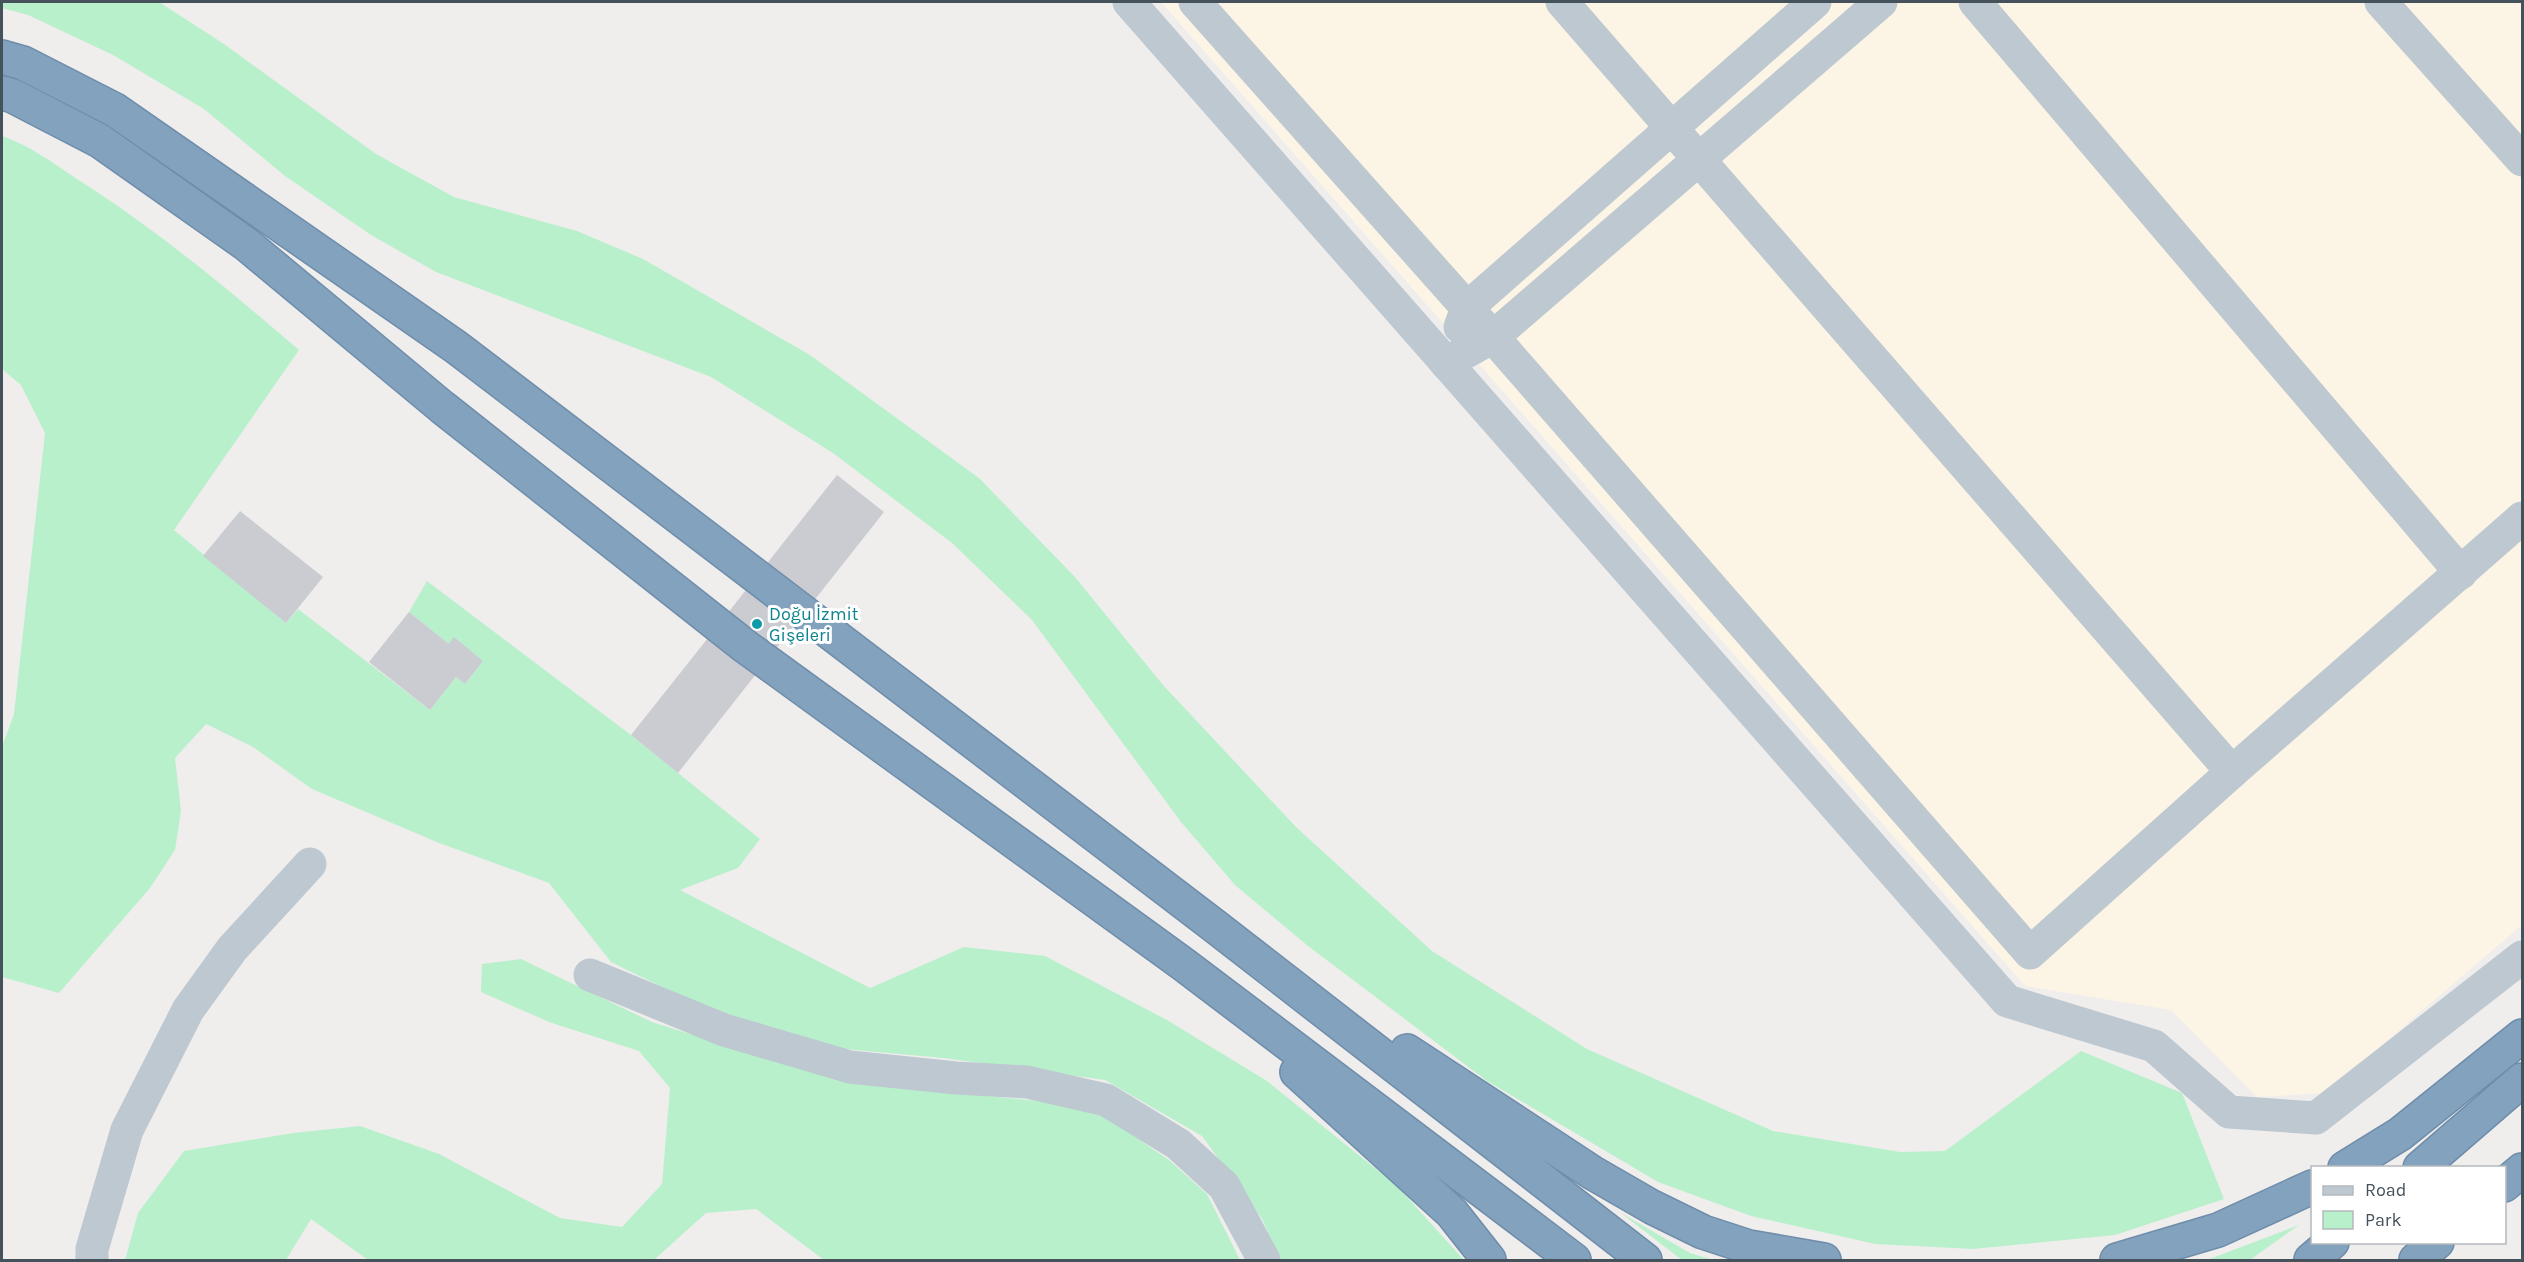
<svg xmlns="http://www.w3.org/2000/svg" width="2524" height="1262" font-family="Karla,sans-serif">
<style>
.commercial{fill:#fcf4e5}
.green{fill:#b9f0cc}
.building{fill:#caccd2}
.lines{fill:none;stroke-linecap:round;stroke-linejoin:round}
.highway-casing{stroke:#6e8daa;stroke-width:36}
.minor{stroke:#bdc8d0;stroke-width:33}
.highway{stroke:#83a2be;stroke-width:33}
.culture-dot{fill:#0f9aa8;stroke:#fff;stroke-width:2}
.labels{text-anchor:middle;dominant-baseline:central;stroke-width:6;stroke-linejoin:round;paint-order:stroke}
.culture-label{font-size:18px;fill:#0d838f;stroke:#fff;text-anchor:start}
</style>
<rect width="100%" height="100%" fill="#f0eded"/>
<!-- commercial -->
<path class="commercial" d="M1161,2h1361v923l-196,168 -69,4 -86,-87 -146,-24z"/>
<!-- green -->
<g class="green">
<path d="M2,2h157l65,42 152,110 78,43 123,34 66,28 167,96 169,123 96,99 88,108 133,142 136,124 155,98 186,82 127,21 45,-1 136,-100 101,42 42,106 -109,36 -142,14 -98,-5 -124,-28 -93,-34 -171,-101 -179,-135 -73,-61 -54,-63 -149,-202 -80,-77 -119,-90 -122,-76 -275,-105 -65,-37 -86,-59 -81,-67 -91,-54 -85,-40 -26,-7z"/>
<path d="M2,136c27,9 51,27 75,43 79,50 151,110 222,171l-125,180 112,93 12,-14 132,101 26,-33 9,7 18,-23 -34,-17 -40,-32 18,-31 204,154 129,104 -22,29 -58,22 190,98 94,-41 81,9 122,64 100,61 130,105 67,74h-183l-19,-41 -60,-83 -97,-56 -162,-22 -110,-10 -128,-40 -94,-46 -62,-79 -110,-40 -127,-54 -59,-42 -47,-23 -31,34 6,53 -6,39 -25,38 -91,105 -57,-16v-230l12,-33 31,-281 -24,-48 -19,-16z"/>
<path d="M521,959l131,63 152,48 104,18 131,13 64,14 66,45 38,34 33,66h-416l-68,-51 -50,4 -52,47h-286l-57,-41 -25,41h-161l13,-47 46,-62 109,-18 67,-7 79,28 121,64 62,9 40,-43 8,-96 -31,-37 -90,-29 -68,-30 1,-28z"/>
<path d="M1621,1213l69,40 23,7h-31z"/>
<path d="M2299,1225l-49,35h-43z"/>
</g>
<!-- building -->
<g class="building">
<path d="M837,475l47,37 -206,261 -47,-38z"/>
<path d="M240,511l83,66 -37,46 -83,-67z"/>
<path d="M409,612l40,32 5,-7 29,24 -18,23 -9,-7 -26,33 -61,-48z"/>
</g>
<g class="lines">
<!-- highway casing -->
<g class="highway-casing">
<g id="highway">
<path d="M2,57l21,6 92,47 341,237 756,577 433,336"/>
<path d="M2,93l11,3 87,45 146,103 196,163 304,240 437,317 391,296"/>
<path d="M1407,1051l186,122 59,34 51,25 46,15 75,13"/>
<path d="M1297,1072l155,141 37,47"/>
<path d="M2345,1168l55,-34 122,-98"/>
<path d="M2420,1168l102,-88"/>
<path d="M2504,1185l18,-15"/>
<path d="M2117,1260l101,-30 94,-43"/>
<path d="M2311,1260l21,-18"/>
<path d="M2416,1260l21,-18"/>
</g>
</g>
<!-- minor -->
<g class="minor">
<path d="M1129,2l878,999 147,45 75,66 87,6 206,-161"/>
<path d="M1195,2l298,335 537,616 202,-181 290,-254"/>
<path d="M1562,2l670,770"/>
<path d="M1975,2l486,571"/>
<path d="M2381,2l141,158"/>
<path d="M1460,327l7,-19 348,-306"/>
<path d="M1446,363l47,-26 388,-335"/>
<path d="M590,975l134,55 126,37 106,11 71,4 79,18 72,44 46,42 40,74"/>
<path d="M92,1260v-11l35,-119 61,-120 44,-61 78,-85"/>
</g>
<!-- highway -->
<use href="#highway" class="highway"/>
</g>
<!-- markers -->
<circle class="culture-dot" cx="757" cy="624" r="6"/>
<g class="labels">
<!-- culture labels -->
<g class="culture-label">
<text x="769" y="614">Doğu İzmit<tspan x="769" dy="21">Gişeleri</tspan></text>
</g>
</g>
<!-- border -->
<rect width="2524" height="1262" fill="none" stroke="#45515b" stroke-width="6"/>
<!-- legend -->
<rect x="2311" y="1166" width="195" height="78" fill="#ffffff" stroke="#b5b9bd" stroke-width="1.5"/>
<rect x="2323" y="1186" width="30" height="9" fill="#bdc8d0" stroke="#b5b9bd" stroke-width="1.5"/>
<text x="2365" y="1196" font-size="18" fill="#45515b">Road</text>
<rect x="2323" y="1211" width="30" height="18" fill="#b9f0cc" stroke="#b5b9bd" stroke-width="1.5"/>
<text x="2365" y="1226" font-size="18" fill="#45515b">Park</text>
</svg>
